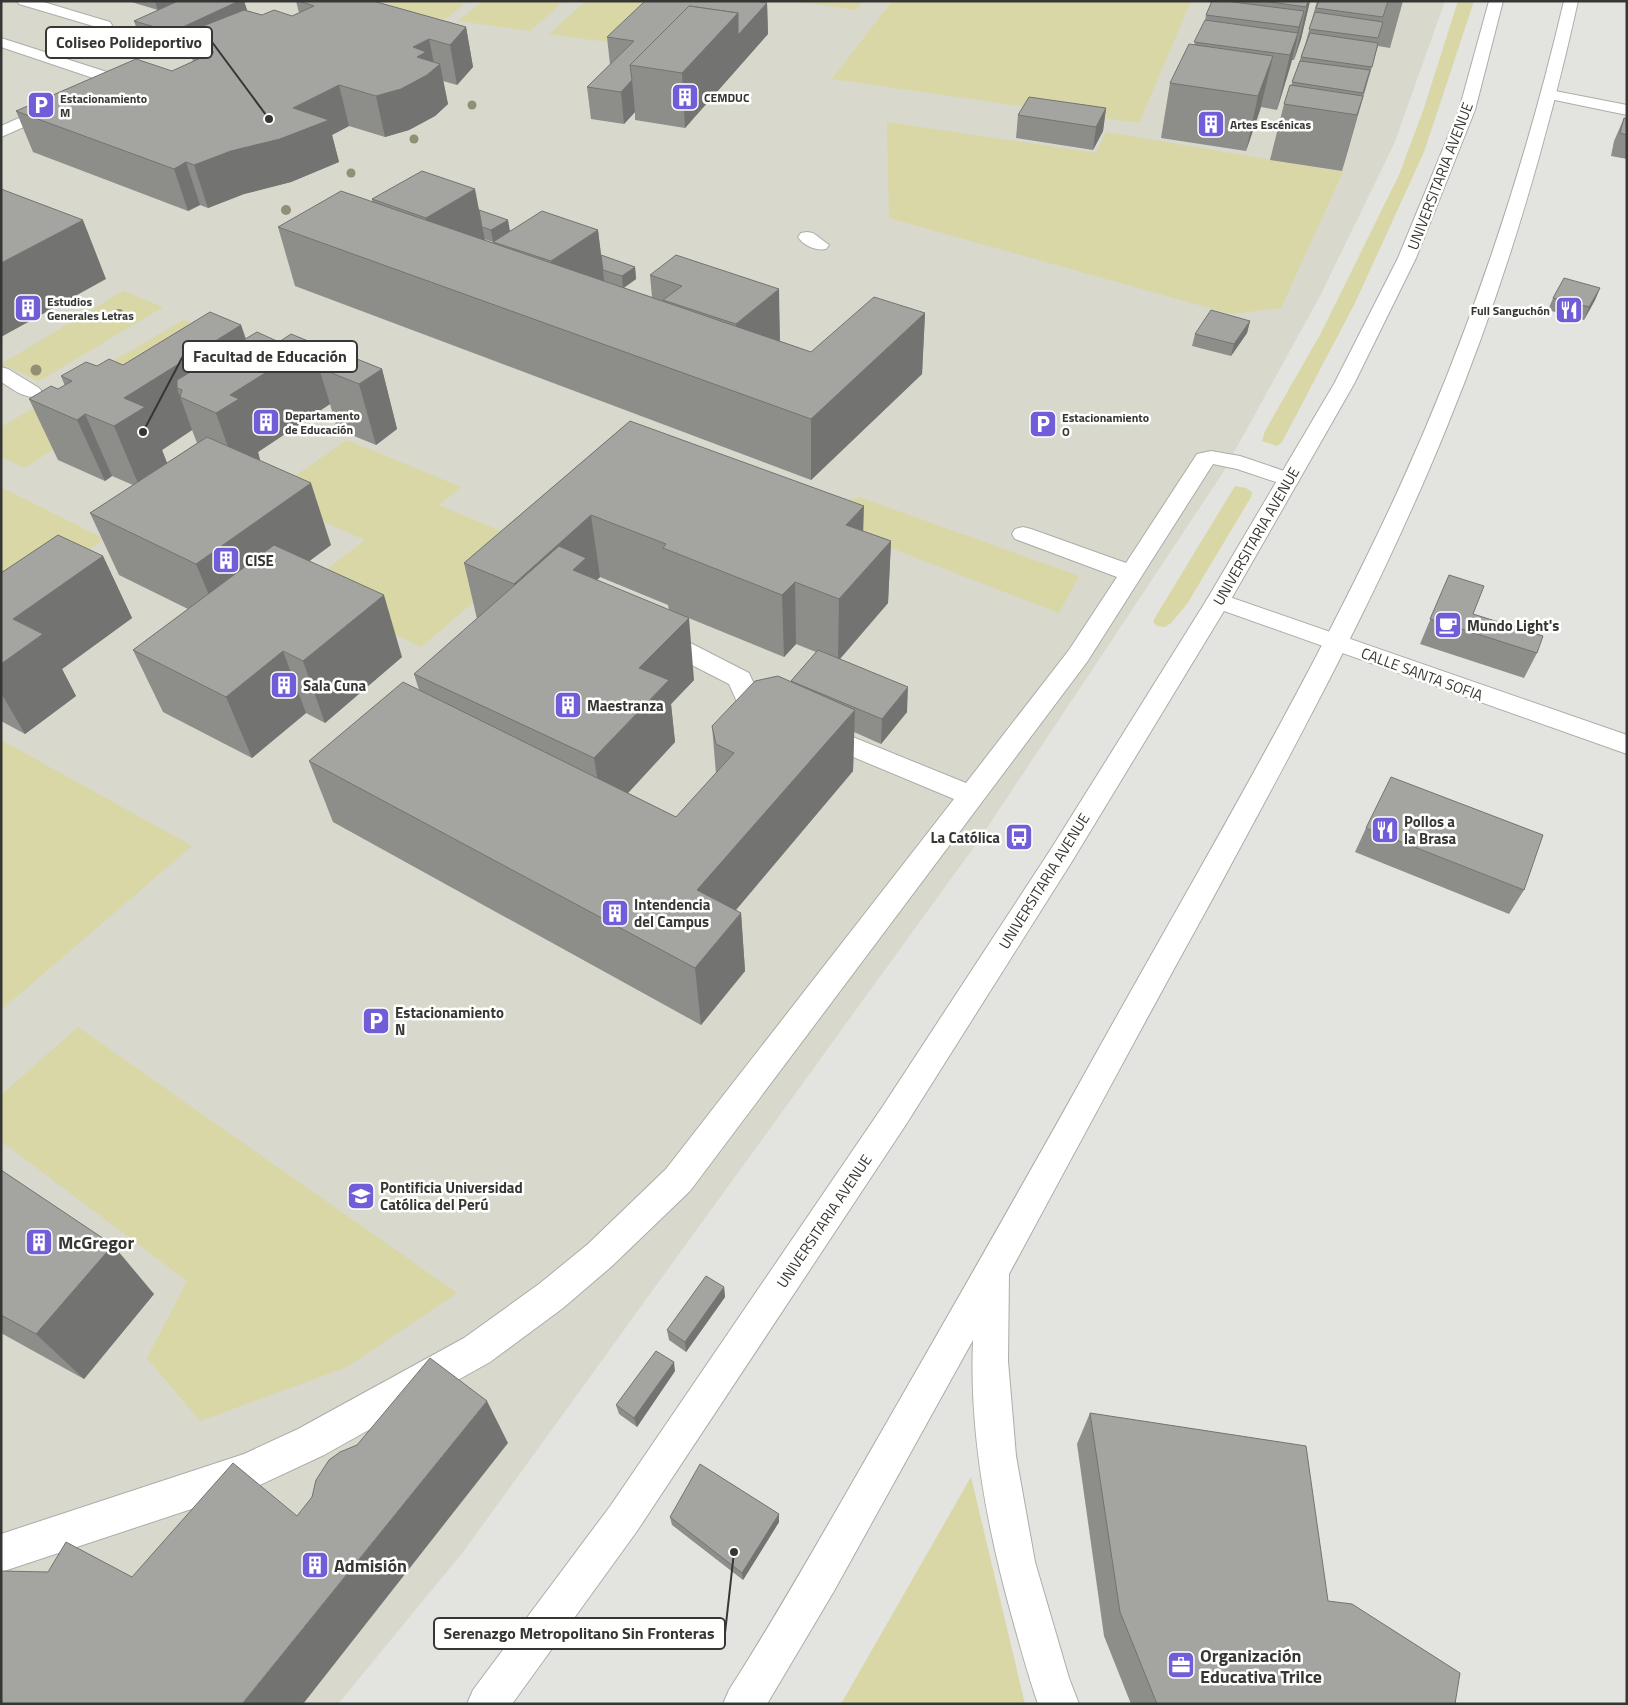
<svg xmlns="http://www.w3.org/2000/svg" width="1628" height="1705" font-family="'Titillium Web',sans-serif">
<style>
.built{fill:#d8d8cd}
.green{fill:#d9d7a5}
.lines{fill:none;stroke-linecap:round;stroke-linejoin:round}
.minor-casing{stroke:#acaca9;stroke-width:2}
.major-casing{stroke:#acaca9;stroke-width:2}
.minor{fill:#fff;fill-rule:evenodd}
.major{fill:#fff;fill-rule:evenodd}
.tree{fill:#918f74}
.wall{fill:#8d8d8a;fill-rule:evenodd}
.shaded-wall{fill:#737371}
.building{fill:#a4a4a1;stroke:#737371}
.labels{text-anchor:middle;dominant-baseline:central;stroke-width:5;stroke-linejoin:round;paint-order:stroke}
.far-poi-label{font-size:12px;font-weight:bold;fill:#363635;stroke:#fffffe;text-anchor:start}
.street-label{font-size:15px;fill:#363635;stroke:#fffffe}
.poi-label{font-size:15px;font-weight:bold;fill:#363635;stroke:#fffffe;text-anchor:start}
.near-poi-label{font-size:18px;font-weight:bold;fill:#363635;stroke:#fffffe;text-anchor:start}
.leader{fill:none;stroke:#363635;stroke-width:2}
.callout-dot{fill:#363635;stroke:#fffffe;stroke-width:2}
.callout{fill:#fffffe;stroke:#363635;stroke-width:2}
.callout-label{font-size:16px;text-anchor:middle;font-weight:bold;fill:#363635}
</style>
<rect width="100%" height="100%" fill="#e3e3df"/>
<!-- built -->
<path class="built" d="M1,1h1444l-51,143 -75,154 -97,176 -243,366 -516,712 -125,152h-337z"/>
<!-- green -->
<g class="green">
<path d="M388,1h80l-23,18 -68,-9z"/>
<path d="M483,1h81l-34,30 -72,-10z"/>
<path d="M586,1h65l-44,41 -58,-8z"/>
<path d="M794,1h69l-7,9z"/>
<path d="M892,1h299l-52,122 -307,-44z"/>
<path d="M1458,1h16l-50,151 -69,151 -73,139 -5,4 -15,-5 3,-10 56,-98 78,-158 24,-64z"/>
<path d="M887,122l209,31 10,-21 237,40 -62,136 -50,6 -342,-96z"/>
<path d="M123,291l40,16 -124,74 -38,-17z"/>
<path d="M183,320l82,28 -160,66 -80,54 -24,-11v-30z"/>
<path d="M347,440l114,47 -22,18 99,42 -117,100 -121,-57 65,-50 -99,-44z"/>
<path d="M1235,486l11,2 6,4 -1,5 -64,107 -16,19 -6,4 -8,-1 -4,-4 3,-6z"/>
<path d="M1,487l103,52 -96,69 -7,-3z"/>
<path d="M859,497l220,79 -20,37 -256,-99z"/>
<path d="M1,740l191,106 -191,164z"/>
<path d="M78,1027l379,266 -110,74 -147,54 -53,-63 40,-77 -186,-140v-46z"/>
<path d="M971,1477l54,227h-184z"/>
</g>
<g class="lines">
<!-- minor casing -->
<g class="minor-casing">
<g id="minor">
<path d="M17,1h23l70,21 2,3 -2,3h-10l-81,-24z"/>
<path d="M1,38l109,35 8,7 -5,8 -112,49v-11l101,-45 -101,-34z"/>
<path d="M1550,90l77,15v10l-82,-17 -3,-3 3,-3z"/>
<path d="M807,232l6,1 16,12 -3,4c-10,2 -22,-3 -28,-12l3,-4z"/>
<path d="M1,367l7,2 31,19 3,4 -3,4c-14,4 -26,-7 -38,-14z"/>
<path d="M1211,451l29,5 56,19 3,5 -3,5 -8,1 -51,-17 -24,-5 -126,198 -397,529 -78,75 -49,42 -73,54 -166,93 -75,35 -248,82v-38l243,-80 54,-25 166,-91 75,-54 49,-40 78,-75 288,-370 -144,-60 -4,-6 4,-6 9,-3 9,3 138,56 103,-133 48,-73 -102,-38 -3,-5 3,-5 8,-2 8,2 95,34 71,-109z"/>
<path d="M1218,593l409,142v19l-417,-148 -4,-5 4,-5z"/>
<path d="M658,629l9,2 82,42 8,18 18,14 9,4 4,6 -4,6 -9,3 -18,-7 -20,-15 -8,-18 -80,-41 -3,-6 3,-6z"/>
</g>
</g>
<!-- major casing -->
<g class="major-casing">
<g id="major">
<path d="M1489,1h14l-28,109 -59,148 -62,126 -124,217 -159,262 -166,263 -268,405 -125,173h-45l6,-14 138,-185 272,-399 168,-257 155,-248 128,-217 64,-126 61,-148z"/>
<path d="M1564,1h14c-32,145 -74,286 -130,423 -68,168 -155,326 -241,485 -67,121 -132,243 -198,365l-1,87 8,95 19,106 34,116 10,26h-41c-10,-29 -18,-58 -26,-87 -25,-89 -43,-184 -39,-277l-139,251 -67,113h-44l6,-14c53,-83 101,-169 150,-254 74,-129 148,-258 220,-388 102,-183 209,-363 297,-553 73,-159 128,-324 168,-494z"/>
</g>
</g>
<!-- minor -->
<use href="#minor" class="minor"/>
<!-- major -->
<use href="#major" class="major"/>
</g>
<!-- trees -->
<g class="tree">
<circle cx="472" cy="105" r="4.5"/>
<circle cx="414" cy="139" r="4.5"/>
<circle cx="351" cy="173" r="4.5"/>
<circle cx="286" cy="210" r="5"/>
<circle cx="119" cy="314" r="5"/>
<circle cx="36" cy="370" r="5.5"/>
</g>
<!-- wall -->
<g class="wall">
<path d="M128,1h116l3,9h-1l16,5 30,1 7,-3 -3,-12h77l93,26 7,40 -16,18 -14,-4 5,23 -13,12 -26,14 -24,7 -36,-11 -17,9 7,27 -48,20 -47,12 -36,14 -8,-3 -12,6 -155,-59 -17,-41 156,-40 21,-10 -7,-23 -11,5 -37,-11 -4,-11 24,-11z"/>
<path d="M1212,1h98l-9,38 -7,21h-2l-15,50 -16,-3 -15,44 -85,-13 9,-55 24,-38 11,-24 1,-6z"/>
<path d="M1317,1h86l-13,47 -12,-2 -36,125 -72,-11 14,-56 7,-18 14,-41z"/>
<path d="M767,3l1,31 -83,94 -50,-8v-8l-11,12 -33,-5 -4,-32 23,-22 -3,-28z"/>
<path d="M1106,108l-3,23 -10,19 -77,-12 2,-23z"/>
<path d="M1624,118l3,1v40l-16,-3 3,-15z"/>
<path d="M372,199l107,11 31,21 88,-1 3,25 34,12 1,12 -12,9 28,9 -2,-22 129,36 1,30 31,11 114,-39 -3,61 -111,106 -516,-194 -17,-59 94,-25zM484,239l9,3 1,1 -9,-3z"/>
<path d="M1600,288l-5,12 -11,20 -36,-10 5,-12z"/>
<path d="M1250,321l-3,12 -16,23 -39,-10 3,-12z"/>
<path d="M241,325l5,14 67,4 7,24 62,2 15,60 -21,16 -39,-16 -7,-25 -72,48 2,8 71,85 -22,16 93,96 -77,66 -19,-10 -54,45 -89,-46 -30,-62 55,-41 -69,-34 -29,-62 43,-28 -21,-9 -7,5 -47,-21 -29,-61 29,-10 7,-3 -4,-10 36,-10 26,-1zM192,430l5,13 -30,20 -5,-13z"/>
<path d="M630,421l233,110 28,10 -3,62 -48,56 67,53 -26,32 -27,-12 -1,39 -117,139 5,3 4,58 -44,54 -368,-203 -24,-61 110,-71 -5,-16 63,-55 -13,-56zM600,577l68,28 1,5 115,47 12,-13 20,8 -25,29 -79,45 4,48 -40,43 -48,-24 47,-51 -4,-38 23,-24 -97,-100z"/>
<path d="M103,556l29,62 -70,51 14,27 -51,38 -24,-13v-148z"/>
<path d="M1449,575l24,39 64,39 -13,25 -104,-34z"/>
<path d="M1366,828l158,62 -15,24 -154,-62z"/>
<path d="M1,1170l153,124 -70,85 -83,-46z"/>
<path d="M724,1287l1,10 -39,55 -17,-12 -2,-10z"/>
<path d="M675,1371l-38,56 -18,-13 -3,-9z"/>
<path d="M1090,1413l238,188 127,103h-324l-27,-68 -27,-192z"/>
<path d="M670,1517l109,5 -36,58 -71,-55z"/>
</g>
<!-- shaded-wall -->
<g class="shaded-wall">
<path d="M155,1h25l-22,10z"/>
<path d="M239,1h5l3,9 -60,27h-2l1,1 -11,5 -3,-11z"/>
<path d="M1308,1h2l-9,38 -7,21z"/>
<path d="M767,3l1,31 -83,94 -3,-55 56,-60z"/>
<path d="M1304,11l-13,53 -14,46 13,-55z"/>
<path d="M466,27l7,40 -16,18 -7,-40z"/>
<path d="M429,39l6,29 5,-4 8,40 -13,12 -26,14 -24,7 -9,-41 37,-49z"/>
<path d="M1273,56l-13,54 -14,41 12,-55z"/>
<path d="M632,80l3,32 -11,12 -3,-32z"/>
<path d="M339,85l10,41 -17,9 7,27 -48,20 -47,12 -36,14 -14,-43 99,-57z"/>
<path d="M1363,96l-16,56 -5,19z"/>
<path d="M1106,108l-3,23 -10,19 3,-23z"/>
<path d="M186,162l14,43 -12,6 -14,-42z"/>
<path d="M475,189l11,57 -48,31 -12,-59z"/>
<path d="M83,220l23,59 -105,58v-74z"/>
<path d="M508,220l2,11 -17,11 -2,-12z"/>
<path d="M598,230l7,58 -46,33 -8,-60z"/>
<path d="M635,267l1,12 -13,9 -1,-12z"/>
<path d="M1600,288l-5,12 -11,20 5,-13z"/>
<path d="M779,289l1,59 -42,36 -2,-60z"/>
<path d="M925,313l-3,61 -111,106v-61z"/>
<path d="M1250,321l-3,12 -16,23 3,-12z"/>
<path d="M241,325l17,52 55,-34 7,26 -1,-1 11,36 -72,48 2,8 -22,15 -22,-62 -34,-23 -5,-2 15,42 -30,20 7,18 -29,20 -26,-62 10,-28z"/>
<path d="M382,369l15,60 -21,16 -17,-61z"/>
<path d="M85,414l27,62 -7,5 -28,-61z"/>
<path d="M311,483l20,62 -109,81 -26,-62z"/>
<path d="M864,506l-2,62 -16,-43z"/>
<path d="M591,515l9,62 -73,69 -13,-62z"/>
<path d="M891,541l-3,62 -50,58 1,-62z"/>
<path d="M103,556l29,62 -70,51 14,27 -51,38 -24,-41v-29l12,-45z"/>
<path d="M795,582l1,62 -12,13 -2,-62z"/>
<path d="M384,595l18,62 -77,66 -22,-62z"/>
<path d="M689,618l5,62 -23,24 4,38 -71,77 -10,-61 45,-90z"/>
<path d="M283,651l23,62 -54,45 -26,-61z"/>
<path d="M908,687l-1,25 -26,32 1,-25z"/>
<path d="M855,710l-2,61 -150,178 -6,-59z"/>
<path d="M741,913l4,58 -44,54 -6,-57z"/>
<path d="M113,1245l41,49 -70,85 -48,-45z"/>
<path d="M724,1287l1,10 -39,55 -1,-10z"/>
<path d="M674,1362l1,9 -38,56 -3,-9z"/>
<path d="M487,1401l21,42 -205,261h-61z"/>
<path d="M779,1514v8l-36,58 -1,-7z"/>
</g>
<!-- building -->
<g class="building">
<path d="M178,1h61l-67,31 -38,-11z"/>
<path d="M299,1h74l93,26 -16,18 -21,-6 -16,8 13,5 -9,5 23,7 -13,11 -26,14 -25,7 -37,-11 -46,23 36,12 -49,19 -49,12 -37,14 -8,-3 -12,7 -158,-58 120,-52 36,12 42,-19 -16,-5 7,-4 -20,-6 13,-9 46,-18 18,5 12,-5 18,6 22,-10z"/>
<path d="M645,1h110l12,2 -29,32v-22l-49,-7 -59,59 2,15 -11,12 -34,-5 47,-46 -27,-4z"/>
<path d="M1212,1h13l79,10 -5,16 -93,-12z"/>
<path d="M1263,1h45l-2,6z"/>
<path d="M1319,1h69l-5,16 -67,-9z"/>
<path d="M689,6l49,7 -56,60 -52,-8z"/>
<path d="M1315,12l68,10 -5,16 -69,-9z"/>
<path d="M1205,20l93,13 -8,22 -96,-13z"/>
<path d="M1310,33l68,10 -6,24 -71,-10z"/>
<path d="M1189,44l84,12 -15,40 -88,-13z"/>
<path d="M1300,61l70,9 -7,23 -71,-11z"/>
<path d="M1290,85l73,11 -6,19 -73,-11z"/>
<path d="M1029,97l77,11 -10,19 -78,-12z"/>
<path d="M1624,118l3,1v16l-7,-2z"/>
<path d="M422,171l53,18 -49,29 -54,-19z"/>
<path d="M1,189l82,31 -82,43z"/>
<path d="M341,191l470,161 63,-55 51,16 -114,106 -533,-192z"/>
<path d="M479,210l29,10 -17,10 -9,-3z"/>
<path d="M542,211l56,19 -47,31 -58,-19z"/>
<path d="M601,255l34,12 -13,9 -19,-6z"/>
<path d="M676,255l103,34 -43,35 -73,-24 19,-14 -32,-11z"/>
<path d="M1564,278l36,10 -11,19 -36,-9z"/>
<path d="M1211,310l39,11 -16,23 -39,-10z"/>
<path d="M210,312l31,13 -117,73 21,9 -31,19 -29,-12 -8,6 -48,-21 22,-13 7,3 14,-8 -11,-5 25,-14 11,4 12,-7 14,6z"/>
<path d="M257,332l22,10 12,-8 22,9 -83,52 9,4 -23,14 -36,-16 2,-7 -5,-2v-8z"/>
<path d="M342,353l40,16 -23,15 -40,-16z"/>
<path d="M630,421l234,85 -18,19 45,16 -52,58 -44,-17 -13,13 -119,-47 3,-4 -75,-29 -77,69 -50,-21z"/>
<path d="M207,437l104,46 -115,81 -106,-51z"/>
<path d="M58,535l45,21 -90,63 30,15 -42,30v-91z"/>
<path d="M274,545l110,50 -81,66 -20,-10 -57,46 -93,-47z"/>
<path d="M559,546l27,12 -13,12 116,48 -50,50 30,12 -75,78 -180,-84z"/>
<path d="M1449,575l35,11 -11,28 70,22 -6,17 -107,-34z"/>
<path d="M818,650l90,37 -26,32 -91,-38z"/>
<path d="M778,676l77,34 -158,180 44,23 -46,55 -386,-207 94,-79 273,135 58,-64 -18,-9 -4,-18 43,-45z"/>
<path d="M1391,777l152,58 -19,55 -158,-62z"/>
<path d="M1,1170l112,75 -77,89 -35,-19z"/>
<path d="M706,1276l18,11 -39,55 -18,-12z"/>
<path d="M656,1351l18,11 -40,56 -18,-13z"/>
<path d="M430,1358l57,43 -245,303h-241v-133l47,1 18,-30 66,35 101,-114 64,53 15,-19 4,-17 13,-20 11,-8 17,-7z"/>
<path d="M1090,1413l216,33 22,155 24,3 108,69 -5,31h-298l-37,-92z"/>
<path d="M700,1464l79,50 -37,59 -72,-56z"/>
</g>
<!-- icons -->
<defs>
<g id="building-square" transform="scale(1.4375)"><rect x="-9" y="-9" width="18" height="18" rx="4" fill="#705dd7" stroke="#fffffe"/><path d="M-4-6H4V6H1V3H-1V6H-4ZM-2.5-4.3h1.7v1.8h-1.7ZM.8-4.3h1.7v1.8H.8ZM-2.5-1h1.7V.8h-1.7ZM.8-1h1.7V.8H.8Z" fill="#fff"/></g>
<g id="parking-square" transform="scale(1.4375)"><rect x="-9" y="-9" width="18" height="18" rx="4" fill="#705dd7" stroke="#fffffe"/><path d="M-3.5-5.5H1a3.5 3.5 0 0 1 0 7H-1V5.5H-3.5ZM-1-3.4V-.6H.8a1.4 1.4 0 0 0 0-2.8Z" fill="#fff"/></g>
<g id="restaurant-square" transform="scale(1.4375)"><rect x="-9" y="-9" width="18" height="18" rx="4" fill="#705dd7" stroke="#fffffe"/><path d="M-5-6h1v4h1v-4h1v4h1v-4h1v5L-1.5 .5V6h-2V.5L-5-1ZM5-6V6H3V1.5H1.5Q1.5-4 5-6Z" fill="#fff"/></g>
<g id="cafe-square" transform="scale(1.4375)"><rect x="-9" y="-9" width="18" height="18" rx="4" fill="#705dd7" stroke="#fffffe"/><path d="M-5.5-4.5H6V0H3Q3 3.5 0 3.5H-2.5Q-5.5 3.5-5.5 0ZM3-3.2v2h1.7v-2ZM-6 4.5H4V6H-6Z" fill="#fff"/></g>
<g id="bus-square" transform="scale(1.4375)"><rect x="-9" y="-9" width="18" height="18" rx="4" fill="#705dd7" stroke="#fffffe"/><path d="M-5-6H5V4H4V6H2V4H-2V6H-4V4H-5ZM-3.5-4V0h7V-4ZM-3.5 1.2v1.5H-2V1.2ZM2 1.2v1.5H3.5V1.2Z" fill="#fff"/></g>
<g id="university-square" transform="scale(1.4375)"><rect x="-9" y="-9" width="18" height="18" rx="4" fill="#705dd7" stroke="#fffffe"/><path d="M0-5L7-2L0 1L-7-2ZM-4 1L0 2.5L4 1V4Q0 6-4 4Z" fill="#fff"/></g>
<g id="office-square" transform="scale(1.4375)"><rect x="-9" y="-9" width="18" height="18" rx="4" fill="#705dd7" stroke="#fffffe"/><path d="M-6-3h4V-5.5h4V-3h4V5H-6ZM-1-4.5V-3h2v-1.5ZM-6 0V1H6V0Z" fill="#fff"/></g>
</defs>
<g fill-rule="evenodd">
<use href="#building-square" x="685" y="97"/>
<use href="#parking-square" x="41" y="105"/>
<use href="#building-square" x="1211" y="124"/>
<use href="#building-square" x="28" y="308"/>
<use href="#restaurant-square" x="1569" y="310"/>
<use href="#building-square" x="266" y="422"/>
<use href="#parking-square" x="1043" y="424"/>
<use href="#building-square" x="226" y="560"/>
<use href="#cafe-square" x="1448" y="625"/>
<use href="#building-square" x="284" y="685"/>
<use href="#building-square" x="568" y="705"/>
<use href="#restaurant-square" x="1385" y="830"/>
<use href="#bus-square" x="1019" y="837"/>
<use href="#building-square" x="615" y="913"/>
<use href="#parking-square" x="376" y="1021"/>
<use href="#university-square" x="361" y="1196"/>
<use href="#building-square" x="39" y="1242"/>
<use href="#building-square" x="315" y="1565"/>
<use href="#office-square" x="1181" y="1665"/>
</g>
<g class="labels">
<!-- far-poi labels -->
<g class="far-poi-label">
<text x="704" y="97">CEMDUC</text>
<text x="60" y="98">Estacionamiento<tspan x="60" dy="14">M</tspan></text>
<text x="1230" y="124">Artes Escénicas</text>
<text x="47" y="301">Estudios<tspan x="47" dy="14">Generales Letras</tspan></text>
<text x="1550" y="310" text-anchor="end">Full Sanguchón</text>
<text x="285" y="415">Departamento<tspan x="285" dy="14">de Educación</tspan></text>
<text x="1062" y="417">Estacionamiento<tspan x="1062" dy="14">O</tspan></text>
</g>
<!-- street labels -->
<g class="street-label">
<text transform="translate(1440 176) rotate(-69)">UNIVERSITARIA AVENUE</text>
<text transform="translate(1256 536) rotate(-60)">UNIVERSITARIA AVENUE</text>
<text transform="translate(1422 674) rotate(20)">CALLE SANTA SOFIA</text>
<text transform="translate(1044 881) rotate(-58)">UNIVERSITARIA AVENUE</text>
<text transform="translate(824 1221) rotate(-56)">UNIVERSITARIA AVENUE</text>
</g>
<!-- poi labels -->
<g class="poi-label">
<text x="245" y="560">CISE</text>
<text x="1467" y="625">Mundo Light's</text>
<text x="303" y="685">Sala Cuna</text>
<text x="587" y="705">Maestranza</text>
<text x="1404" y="821">Pollos a<tspan x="1404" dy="17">la Brasa</tspan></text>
<text x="1000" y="837" text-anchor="end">La Católica</text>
<text x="634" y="904">Intendencia<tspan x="634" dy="17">del Campus</tspan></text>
<text x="395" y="1012">Estacionamiento<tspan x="395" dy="17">N</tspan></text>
<text x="380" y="1187">Pontificia Universidad<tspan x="380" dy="17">Católica del Perú</tspan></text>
</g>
<!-- near-poi labels -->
<g class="near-poi-label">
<text x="58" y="1242">McGregor</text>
<text x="334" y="1565">Admisión</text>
<text x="1200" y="1655">Organización<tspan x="1200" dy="21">Educativa Trilce</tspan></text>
</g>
</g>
<!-- callouts -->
<path class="leader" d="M269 119L212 42M143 432L183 356M734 1552L725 1633"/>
<g class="callout-dot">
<circle cx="269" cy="119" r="5"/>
<circle cx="143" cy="432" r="5"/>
<circle cx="734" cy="1552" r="5"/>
</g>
<g class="callout">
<rect x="46" y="27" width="166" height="31" rx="5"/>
<rect x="183" y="341" width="174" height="31" rx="5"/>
<rect x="434" y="1618" width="291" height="31" rx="5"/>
</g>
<g class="callout-label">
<text x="129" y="48">Coliseo Polideportivo</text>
<text x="270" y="362">Facultad de Educación</text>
<text x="579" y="1639">Serenazgo Metropolitano Sin Fronteras</text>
</g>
<!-- border -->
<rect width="1628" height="1705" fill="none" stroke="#363635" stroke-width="5"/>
</svg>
